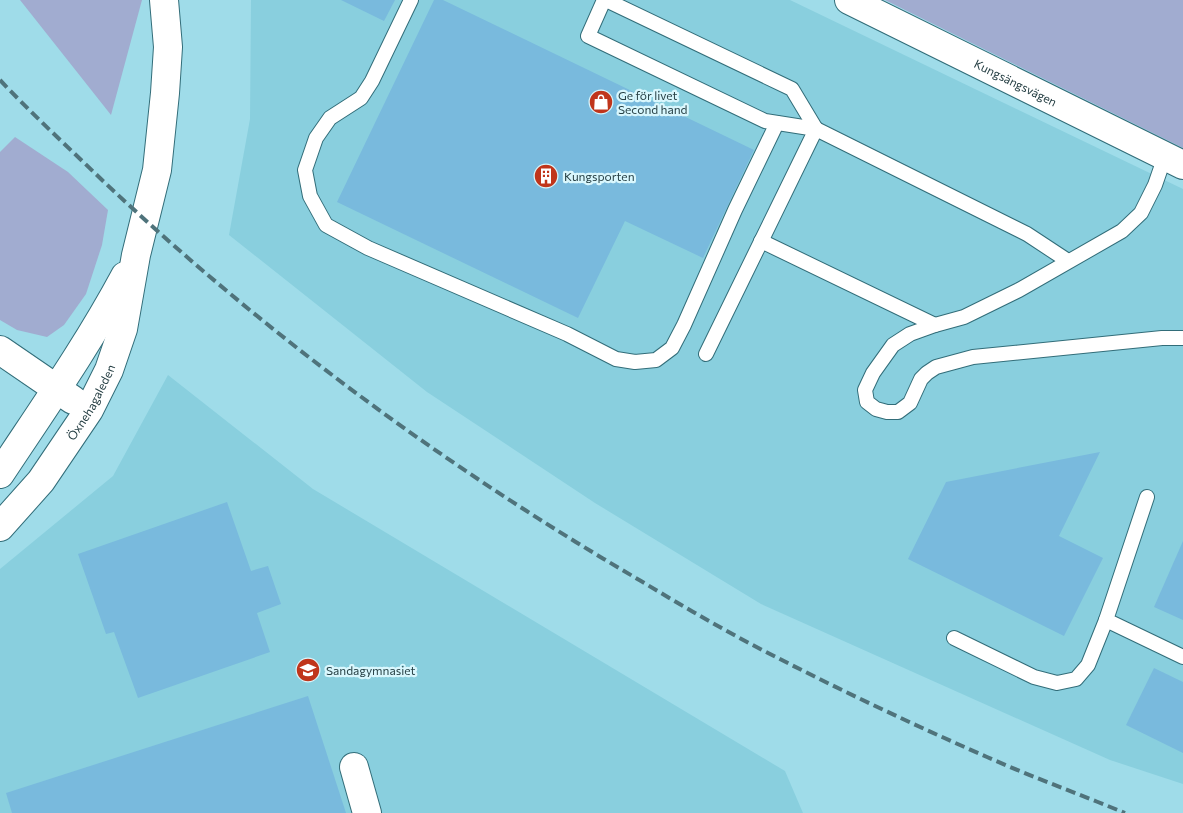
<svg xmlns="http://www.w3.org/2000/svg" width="1183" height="813" font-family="Commissioner,sans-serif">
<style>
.built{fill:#89cfde}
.green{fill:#a1acd0}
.building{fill:#79badd}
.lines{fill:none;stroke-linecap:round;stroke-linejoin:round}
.service-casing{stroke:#326d79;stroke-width:16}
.minor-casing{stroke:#326d79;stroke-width:30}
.tertiary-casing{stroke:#326d79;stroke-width:30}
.service{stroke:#fff;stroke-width:14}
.minor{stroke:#fff;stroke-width:28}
.tertiary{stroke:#fff;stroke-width:28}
.rail{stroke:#4f737b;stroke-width:4;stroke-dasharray:10 5;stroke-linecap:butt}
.labels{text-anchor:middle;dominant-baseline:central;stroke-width:4.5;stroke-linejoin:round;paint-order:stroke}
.street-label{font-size:12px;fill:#274045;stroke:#d9f7fd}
.poi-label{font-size:12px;fill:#274045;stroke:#d9f7fd;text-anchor:start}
</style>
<rect width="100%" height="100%" fill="#9fdce9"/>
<!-- built -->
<g class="built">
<path d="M251,0h539l393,189v595l-73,-24 -349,-156 -166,-101 -168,-111 -198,-157 21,-116z"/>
<path d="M168,375l145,114 472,282 18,42h-803v-244l113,-93z"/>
</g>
<!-- green -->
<g class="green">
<path d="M20,0h122l-31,115z"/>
<path d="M885,0h298v148z"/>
<path d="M15,137l53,35 40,38 -6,35 -16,49 -22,31 -17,12 -30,-7 -17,-10v-168z"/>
</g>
<!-- building -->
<g class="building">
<path d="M341,0h54l-11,21z"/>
<path d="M434,0h9l311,150 -51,108 -78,-37 -47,97 -241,-116z"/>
<path d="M1100,452l-41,84 44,22 -39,78 -156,-77 38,-77z"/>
<path d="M227,502l24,69 17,-5 13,38 -24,9 13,39 -132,46 -24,-66 -8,2 -28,-80z"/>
<path d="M1183,541v79l-29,-13z"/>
<path d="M1154,668l29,14v71l-57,-28z"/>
<path d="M308,696l38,117h-334l-6,-20z"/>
</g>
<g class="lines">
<!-- service casing -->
<g class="service-casing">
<g id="service">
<path d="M411,0l-39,81 -11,17 -31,20 -14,20 -11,32 5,26 16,29 42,23 199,86 49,25 19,3 21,-2 16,-12 12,-23 51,-115 42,-87"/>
<path d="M604,0l-16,36 177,85 51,8 211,105 41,27"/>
<path d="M606,0l186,89 24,40"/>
<path d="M1165,156l-10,29 -14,28 -19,18 -103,59 -55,27 -29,8 -25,9 -17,11 -20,28 -8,17 2,12 9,7 11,3h11l12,-9 11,-24 6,-6 9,-6 37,-10 189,-19h21"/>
<path d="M761,241l174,84"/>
<path d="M706,354l110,-225"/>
<path d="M1147,497l-41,123 77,37"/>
<path d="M954,638l80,39 23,6 19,-4 12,-14 18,-45"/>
</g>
</g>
<!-- minor casing -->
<g class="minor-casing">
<path id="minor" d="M354,767l13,46"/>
</g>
<!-- tertiary casing -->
<g class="tertiary-casing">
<g id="tertiary">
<path id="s1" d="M849,0l334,165"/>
<path d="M0,350l73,50"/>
<path d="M0,474c43,-65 88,-129 125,-198"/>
<path id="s2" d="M0,527l41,-46 48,-71 20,-40 14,-41 13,-74 21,-85 8,-77 3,-46 -4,-47"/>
</g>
</g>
<!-- service -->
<use href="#service" class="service"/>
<!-- minor -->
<use href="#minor" class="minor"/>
<!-- tertiary -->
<use href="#tertiary" class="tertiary"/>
<!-- rail -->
<path class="rail" d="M0,80c33,35 68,67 102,100 163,154 345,288 539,401 43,26 86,51 131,74 70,36 142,70 215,102 45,20 92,37 138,56"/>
</g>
<!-- icons -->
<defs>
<g id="shop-disc" transform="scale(1.25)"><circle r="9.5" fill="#c0351b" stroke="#d9f7fd"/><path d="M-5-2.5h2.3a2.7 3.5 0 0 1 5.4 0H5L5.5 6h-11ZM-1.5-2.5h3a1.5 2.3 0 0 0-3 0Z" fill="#fff"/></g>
<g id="building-disc" transform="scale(1.25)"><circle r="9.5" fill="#c0351b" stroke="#d9f7fd"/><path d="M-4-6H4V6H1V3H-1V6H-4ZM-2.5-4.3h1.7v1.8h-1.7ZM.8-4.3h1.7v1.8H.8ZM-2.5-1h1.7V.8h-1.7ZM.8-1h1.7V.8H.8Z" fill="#fff"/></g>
<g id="school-disc" transform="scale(1.25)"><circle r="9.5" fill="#c0351b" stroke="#d9f7fd"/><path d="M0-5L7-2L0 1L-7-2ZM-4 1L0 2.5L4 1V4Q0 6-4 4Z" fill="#fff"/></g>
</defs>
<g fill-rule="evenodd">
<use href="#shop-disc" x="601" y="102"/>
<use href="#building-disc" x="546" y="176"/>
<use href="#school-disc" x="308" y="670"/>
</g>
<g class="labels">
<!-- street labels -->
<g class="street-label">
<text stroke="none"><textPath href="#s1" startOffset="186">Kungsängsvägen</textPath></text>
<text stroke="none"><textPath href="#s2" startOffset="155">Öxnehagaleden</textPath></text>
</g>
<!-- poi labels -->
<g class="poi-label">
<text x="618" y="95">Ge för livet<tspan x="618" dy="14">Second hand</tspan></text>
<text x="564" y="176">Kungsporten</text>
<text x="326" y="670">Sandagymnasiet</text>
</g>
</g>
</svg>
